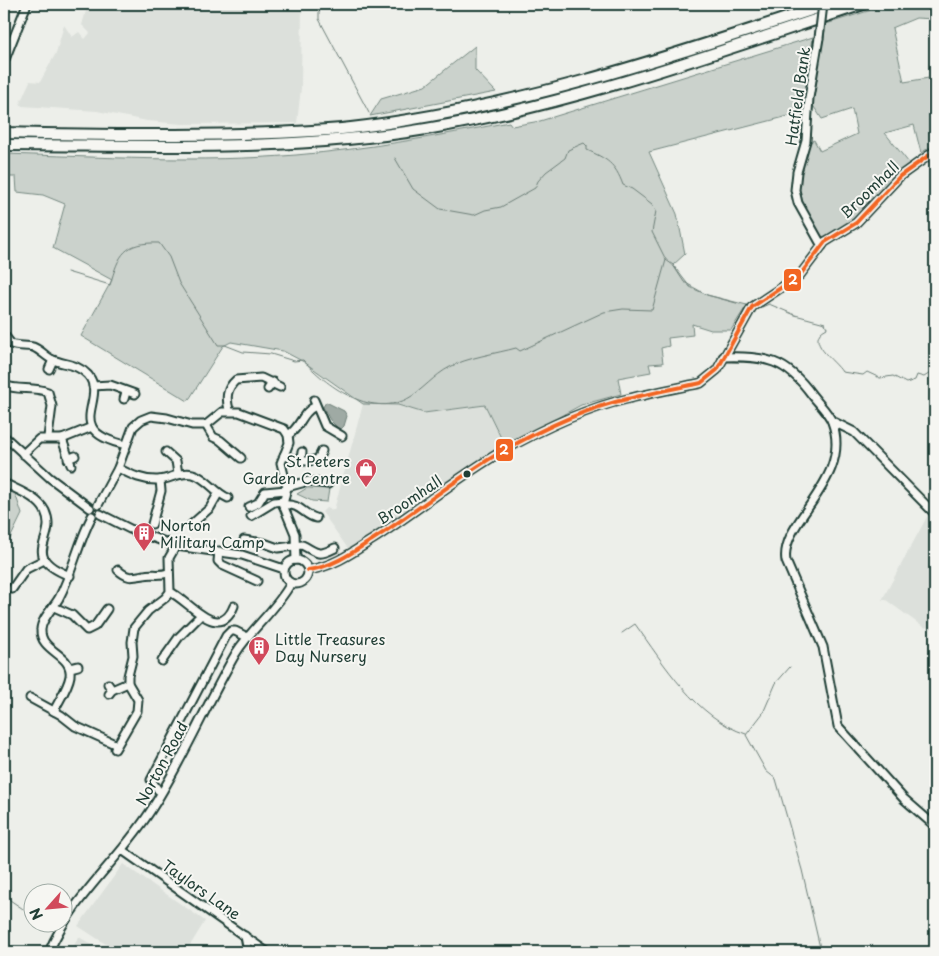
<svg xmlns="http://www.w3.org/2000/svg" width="939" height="956" font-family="'Playpen Sans',sans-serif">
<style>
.built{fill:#dce0db}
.green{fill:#cbd2cc;stroke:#758880}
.water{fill:#9faaa4;stroke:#6c7e77}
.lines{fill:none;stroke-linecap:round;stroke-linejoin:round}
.stream{stroke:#6c7e77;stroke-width:1}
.minor-casing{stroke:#1f3d34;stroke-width:11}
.highway-casing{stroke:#1f3d34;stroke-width:14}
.minor{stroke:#f6f6f2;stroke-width:7}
.highway{stroke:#f6f6f2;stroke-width:10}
.minor-bridge-casing{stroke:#1f3d34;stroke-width:11;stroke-linecap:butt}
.minor-bridge{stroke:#f6f6f2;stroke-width:7}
.bus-1-casing{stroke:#f6f6f2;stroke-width:8}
.bus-1{stroke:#f26522;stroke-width:4}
.bus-dot{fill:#1f3d34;stroke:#f6f6f2;stroke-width:2}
.labels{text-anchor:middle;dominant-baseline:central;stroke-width:4;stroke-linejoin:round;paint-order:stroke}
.street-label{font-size:15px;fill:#1f3d34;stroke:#f6f6f2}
.poi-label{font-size:15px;fill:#1f3d34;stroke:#f6f6f2;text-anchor:start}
.line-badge{stroke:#f6f6f2;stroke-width:2}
.badge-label{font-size:14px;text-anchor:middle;font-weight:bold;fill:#fff}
</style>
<rect width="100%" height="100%" fill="#edefea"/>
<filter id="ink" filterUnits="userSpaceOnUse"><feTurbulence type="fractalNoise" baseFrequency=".02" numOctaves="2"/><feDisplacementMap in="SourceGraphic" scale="10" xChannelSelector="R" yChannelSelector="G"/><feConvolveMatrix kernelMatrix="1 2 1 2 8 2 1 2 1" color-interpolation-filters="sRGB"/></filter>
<g filter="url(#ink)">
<!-- built -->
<g class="built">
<path d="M88,4h214l-1,84 -4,35 -115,1 -35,-3 -50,-10 -75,-5 -2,-3 10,-22 10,1 16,-29 8,-28 8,12 7,-5 6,7 5,-6 -8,-8z"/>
<path d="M363,404l35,1 26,8 61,-8 20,41 -156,104 -27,-38 4,-4 8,2z"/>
<path d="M929,513l6,6v110l-12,-2 -37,-27h-4z"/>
<path d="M123,864l82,57 -19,31h-68l-40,-26z"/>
<path d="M79,937l25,15h-34z"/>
</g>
<!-- green -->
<g class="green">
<path d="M891,4h44v21l-1,-6 -18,-1 -24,10 12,54 31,-5v67l-14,9 -7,-28 -29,8 24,30c-19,19 -61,71 -88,74l-22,-41 -1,-13 10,-40 6,-3 6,11 37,-17 -5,-25 -30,10 -10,-15 14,-80z"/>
<path d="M813,37l-9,75 -155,40 28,62 8,40 -12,11 17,22 17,8 40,10 -16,25h-20l-19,-6 1,11 -25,3 1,8 -8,2 2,15 -14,1 2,8 -33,6 3,16 -40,11 -76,41 -20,-41 -61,8 -26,-8 -35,-1 -59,-42 -21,-11 -52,-9 -8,4 -35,55 -107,-65 31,-56 -59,-32 12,-44 -22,-9 -26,-3 -1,-15h-12v-23c97,3 195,9 292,1 72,-6 142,-19 213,-33l3,4 28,-5z"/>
<path d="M475,46v24l21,22 -126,24 11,-17 44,-13z"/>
<path d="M4,487l11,6 7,21 -18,37z"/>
<path d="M307,488l22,1 -2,13 -15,-1 -15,-7z"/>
</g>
<!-- water -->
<path class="water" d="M326,402l18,9 3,5 -3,10 -4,4 -10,-10 -7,-13z"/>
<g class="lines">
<!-- stream -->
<g class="stream">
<path d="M319,4v15l50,94"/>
<path d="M395,158l18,31 27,20 34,6 11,-5 16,-3 34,-19 3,-7 8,-9 19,-14 3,-8 16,-7 3,3v4c20,9 28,13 36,35l9,4 20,15 4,7 -4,21 14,28 7,5 11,17 23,13 33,9"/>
<path d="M67,272l43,13c9,-31 14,-43 49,-42l10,14 10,26 39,62h7l18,7 28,2 23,7 9,-1c23,25 66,58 104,39 15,-8 27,-24 43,-32 15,-9 48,-14 66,-19l4,3 84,-39 19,-3 29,1 14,-50"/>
<path d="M762,307l7,-3 26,11 30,8 2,5c-25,12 9,33 15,44l21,3 4,-3 13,6 13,-2 13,7 9,-3 2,-5 7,2 11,-7"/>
<path d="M622,633l13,-9c29,40 61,94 111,110"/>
<path d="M790,667l-14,16 -13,30 -17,22 20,36 10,8 26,91 19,82"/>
<path d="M4,896l28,19"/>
<path d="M44,924l8,5"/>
</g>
<!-- minor casing -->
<g class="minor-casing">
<g id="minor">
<path d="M819,38l-10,60 -3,43 -9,31 -2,18 3,13 24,43"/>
<path d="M4,62l23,-58"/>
<path d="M4,335l7,9c7,3 15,1 22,3 8,3 13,10 20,13 13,5 25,4 35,15 21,25 -28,55 38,70"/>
<path d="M723,357c43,-1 63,2 89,38 6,8 17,18 20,27 22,58 -53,99 -46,139l37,86 15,79 66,73 31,27"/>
<path d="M49,369l4,-9"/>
<path d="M4,385c13,6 29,1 44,7l4,14 -4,31"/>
<path d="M93,386l17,-1 25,9"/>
<path d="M268,389l5,-7"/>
<path d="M124,399l2,-7"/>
<path d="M314,400l11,26 17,10"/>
<path d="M229,410c-3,-12 -3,-21 7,-30l25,-2 19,9"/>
<path d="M832,421l22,11 81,82"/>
<path d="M206,425l16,-13h17l45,17 4,6 1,8 -8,20 6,24 -4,18 12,29 1,26"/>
<path d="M288,435c13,-7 13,-23 28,-29"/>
<path d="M4,436l46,42 40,30"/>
<path d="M62,439l9,26"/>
<path d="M166,452l10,9 2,13"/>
<path d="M23,454l16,-15h23l30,-12"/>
<path d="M284,455c10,6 23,8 34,4l4,-8"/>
<path d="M68,459l7,-3"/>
<path d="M301,460l1,-8"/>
<path d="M118,468c13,7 26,13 41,12 12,-1 21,-9 34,-6 14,4 22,19 35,24"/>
<path d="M4,483c13,7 34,14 41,28 14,29 -28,44 25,65"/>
<path d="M287,487l22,-6 19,3"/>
<path d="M98,505l20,-37 15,-41 8,-7 10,-4 16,2 25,7h14l7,12 7,3 21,18"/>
<path d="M283,505c18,-2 20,10 33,13"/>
<path d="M249,507l9,-4 7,-11 21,-2"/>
<path d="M100,514l30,15 46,17 66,9 42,14"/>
<path d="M251,516l23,-14 9,-1"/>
<path d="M152,524l9,-33 -1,-11"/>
<path d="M192,524l18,-16 8,-14"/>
<path d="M244,540l20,3 14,5 24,-3c16,8 15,12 33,3"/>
<path d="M219,551l-1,10 4,4 35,16"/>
<circle cx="296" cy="572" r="12"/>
<path d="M118,570c10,9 14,7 26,5 8,-2 15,1 24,-2"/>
<path d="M308,570c24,-3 44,-17 64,-30 44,-28 84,-62 129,-88 39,-22 82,-43 126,-53 24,-6 50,-11 74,-16l16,-13 35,-63 48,-32 25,-33 31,-19 44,-47 35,-25"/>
<path d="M12,589l14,-20 18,-9"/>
<path d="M170,592c18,7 49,52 64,14"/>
<path d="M54,607l18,8 15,15 8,-4 12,-17"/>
<path d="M162,661l17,-24 21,-21"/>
<path d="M70,668l8,-2"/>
<path d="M108,684l4,6"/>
<path d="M109,694l3,-4 16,-7"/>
<path d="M30,698l31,17 14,11 42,19"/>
<path d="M54,711c5,-11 14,-23 16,-35 3,-22 -30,-24 -29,-46 0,-11 13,-23 18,-32 14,-27 19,-55 33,-82"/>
<path d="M115,749l22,-38 1,-11 -10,-17v-7l5,-20 -1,-14 2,-14 14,-17 17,-13 5,-6 -1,-34 7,-12"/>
<path d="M158,790l-7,-10 75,-144 5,-5h4l12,6"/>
<path d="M122,850l145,102"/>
<path d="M245,936l3,16"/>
<path d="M49,952c23,-56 73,-94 104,-145 31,-49 54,-104 83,-154 16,-25 41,-44 55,-70"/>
</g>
</g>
<!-- highway casing -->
<g class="highway-casing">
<g id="highway">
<path d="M4,133c79,2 158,3 237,1 36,-1 73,-2 110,-6 164,-19 321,-72 478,-124"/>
<path d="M4,145c141,0 283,7 422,-16 149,-25 294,-78 437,-125"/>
</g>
</g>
<!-- minor -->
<use href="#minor" class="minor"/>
<!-- highway -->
<use href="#highway" class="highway"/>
<!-- minor-bridge casing -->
<g class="minor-bridge-casing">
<path id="minor-bridge" d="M819,38l4,-34"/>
</g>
<!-- minor-bridge -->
<use href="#minor-bridge" class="minor-bridge"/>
<!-- bus-1 casing -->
<g class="bus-1-casing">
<path id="bus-1" d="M308,570c24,-3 44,-17 64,-30 44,-28 84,-62 129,-88 39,-22 82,-43 126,-53 24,-6 50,-11 74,-16l16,-13 35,-63 48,-32 25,-33 31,-19 44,-47 35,-25"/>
</g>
<!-- bus-1 -->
<use href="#bus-1" class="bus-1"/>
</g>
</g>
<!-- icons -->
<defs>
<g id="shop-pin" transform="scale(1.125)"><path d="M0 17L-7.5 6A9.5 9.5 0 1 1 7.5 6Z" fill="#d1495b" stroke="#f6f6f2"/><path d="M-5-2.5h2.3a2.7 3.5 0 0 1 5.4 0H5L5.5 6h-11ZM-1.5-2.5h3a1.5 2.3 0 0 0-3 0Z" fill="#fff"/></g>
<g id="building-pin" transform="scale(1.125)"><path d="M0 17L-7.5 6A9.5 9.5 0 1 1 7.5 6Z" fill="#d1495b" stroke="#f6f6f2"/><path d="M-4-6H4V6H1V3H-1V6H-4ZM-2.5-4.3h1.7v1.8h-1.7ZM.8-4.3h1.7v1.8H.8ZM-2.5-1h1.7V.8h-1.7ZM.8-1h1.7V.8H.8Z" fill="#fff"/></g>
</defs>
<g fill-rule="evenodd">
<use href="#shop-pin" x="366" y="469"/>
<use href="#building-pin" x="144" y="533"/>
<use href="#building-pin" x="259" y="647"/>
</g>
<!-- markers -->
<circle class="bus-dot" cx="467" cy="474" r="4.5"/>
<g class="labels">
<!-- street labels -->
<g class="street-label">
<text transform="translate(797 96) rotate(-82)">Hatfield Bank</text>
<text transform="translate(869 189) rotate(-44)">Broomhall</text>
<text transform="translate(409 499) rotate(-34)">Broomhall</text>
<text transform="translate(161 763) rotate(-62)">Norton Road</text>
<text transform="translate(202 889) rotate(35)">Taylors Lane</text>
</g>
<!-- poi labels -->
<g class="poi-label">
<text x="350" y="460" text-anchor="end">St Peters<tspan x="350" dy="17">Garden Centre</tspan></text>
<text x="160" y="524">Norton<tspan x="160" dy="17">Military Camp</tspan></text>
<text x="275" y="638">Little Treasures<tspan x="275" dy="17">Day Nursery</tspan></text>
</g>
</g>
<g class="line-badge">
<rect x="783" y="268" width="19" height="24" rx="5" fill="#f26522"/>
<rect x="495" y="438" width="19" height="24" rx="5" fill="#f26522"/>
</g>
<g class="badge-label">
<text x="793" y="285">2</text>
<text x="504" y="455">2</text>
</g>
<!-- margin -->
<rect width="939" height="956" fill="none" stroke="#f6f6f2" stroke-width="20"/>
<rect x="10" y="10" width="919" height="936" fill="none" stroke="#1f3d34" stroke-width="2" filter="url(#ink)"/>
<!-- north arrow -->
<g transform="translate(48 908) rotate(243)"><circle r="24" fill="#f6f6f2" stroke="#a0aca6"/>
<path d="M0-4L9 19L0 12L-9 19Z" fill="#d1495b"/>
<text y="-8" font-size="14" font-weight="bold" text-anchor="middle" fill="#1f3d34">N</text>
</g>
</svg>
